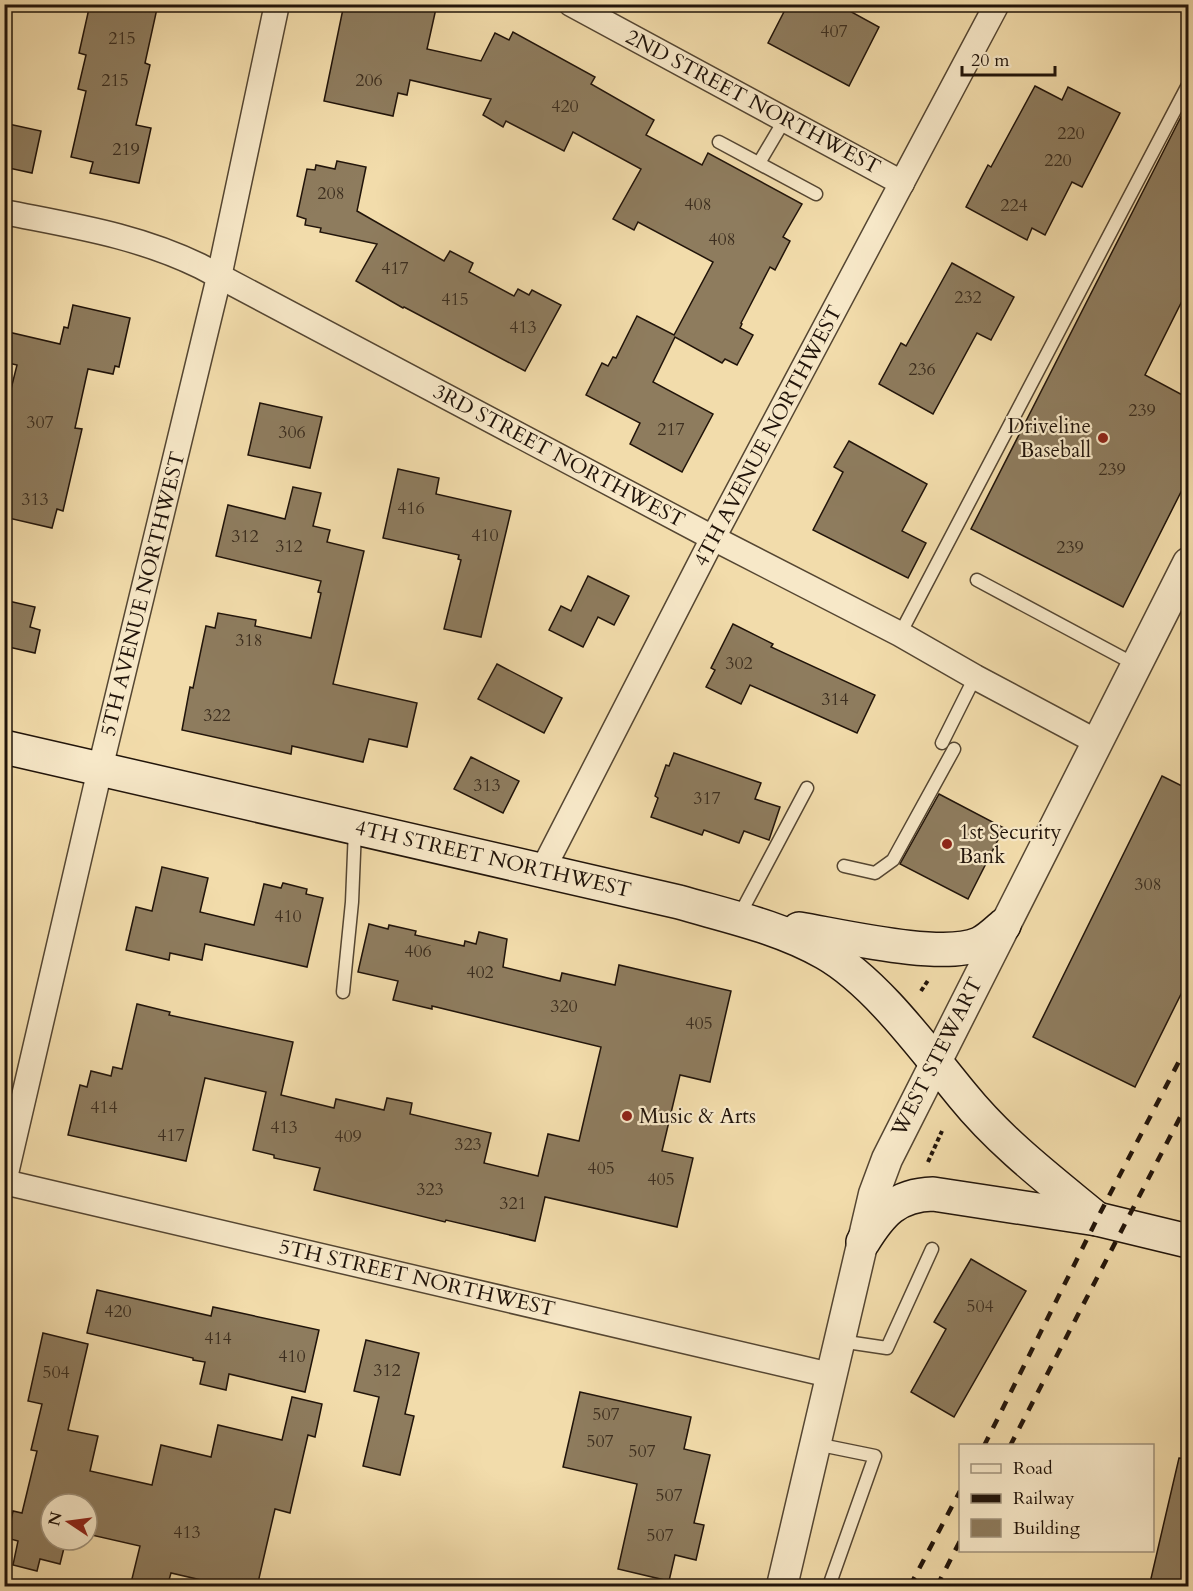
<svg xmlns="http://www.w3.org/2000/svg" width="1193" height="1591" font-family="Cardo,serif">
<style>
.building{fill:#8e7c5e;stroke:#21140a;stroke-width:1.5}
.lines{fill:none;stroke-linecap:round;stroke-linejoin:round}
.service-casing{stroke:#554632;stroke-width:15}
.minor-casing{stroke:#554632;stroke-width:27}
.tertiary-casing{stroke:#554632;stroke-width:33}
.secondary-casing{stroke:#21140a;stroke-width:36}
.path{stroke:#21140a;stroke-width:4;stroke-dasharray:4.5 3;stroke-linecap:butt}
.service{stroke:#f7e8c8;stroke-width:12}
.minor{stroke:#f7e8c8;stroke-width:24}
.tertiary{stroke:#f7e8c8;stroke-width:30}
.secondary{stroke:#f7e8c8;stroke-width:33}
.rail{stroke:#21140a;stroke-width:4.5;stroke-dasharray:10 10;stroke-linecap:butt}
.poi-dot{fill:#8f2418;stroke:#f7e8c8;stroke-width:2}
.labels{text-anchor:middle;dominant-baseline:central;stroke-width:4.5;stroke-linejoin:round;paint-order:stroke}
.number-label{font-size:18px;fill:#3c2e1f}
.street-label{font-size:21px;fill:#21140a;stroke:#f7e8c8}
.poi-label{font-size:21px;fill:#21140a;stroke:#f7e8c8;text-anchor:start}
</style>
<rect width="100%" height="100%" fill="#f2dcab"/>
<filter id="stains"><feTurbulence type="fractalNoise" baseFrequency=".00333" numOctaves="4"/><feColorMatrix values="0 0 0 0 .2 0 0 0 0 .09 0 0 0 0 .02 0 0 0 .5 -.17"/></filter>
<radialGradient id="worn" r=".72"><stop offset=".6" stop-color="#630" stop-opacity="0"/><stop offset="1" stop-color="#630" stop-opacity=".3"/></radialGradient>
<!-- building -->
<g class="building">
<path d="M90,4h68l-13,59 5,2 -14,60 15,3 -12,55 -49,-10 3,-11 -22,-5 15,-66 -8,-2 8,-34 -7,-2z"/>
<path d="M344,4h93l-10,45 54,12 14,-28 14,7 4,-8 82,45 -4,7 63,36 -8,15 56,30 6,-12 94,51 -19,33 7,4 -15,29 -5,-3 -29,56 1,1 -2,4 13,7 -16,30 -12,-6 -3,4 -47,-26 -22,45 60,32 -31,58 -52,-28 10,-21 -54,-28 16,-32 6,3 5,-9 3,1 21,-42 37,19 39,-73 -75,-40 -4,8 -21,-11 28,-50 -68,-37 -9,19 -58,-30 -3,6 -20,-12 8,-16 -81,-19 -3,15 -9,-2 -5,23 -69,-15z"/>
<path d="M788,4h49l42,23 -30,59 -81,-43z"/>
<path d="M1035,86l27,14 6,-13 52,26 -38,74 -10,-5 -27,53 -13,-7 -5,12 -61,-33 22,-42 3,2z"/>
<path d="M1188,103v186l-43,86 43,23v80l-65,129 -152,-78z"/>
<path d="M4,123l37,8 -9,42 -28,-6z"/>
<path d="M337,161l29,6 -9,44 87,50 6,-10 23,12 -4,9 45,24 4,-7 11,6 3,-5 29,15 -36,66 -121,-64 -1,1 -47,-27 21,-37 -57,-12 1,-4 -16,-3 1,-6 -9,-3 10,-47 8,1 1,-5 19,4z"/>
<path d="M952,263l62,34 -23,43 -14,-7 -44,81 -54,-30 22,-41 5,3z"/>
<path d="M73,305l57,13 -11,49 -4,-1 -2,8 -25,-5 -13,59 7,1 -19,82 -6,-2 -5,19 -48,-11v-100l13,-52 -13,-3v-31l56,13 4,-17 4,1z"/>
<path d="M260,403l62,14 -12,51 -62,-13z"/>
<path d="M849,441l78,43 -25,47 24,12 -18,35 -95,-48 30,-58 -9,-5z"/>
<path d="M398,469l41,9 -3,16 75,17 -30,126 -37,-8 17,-69 -3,-1 1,-4 -76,-17z"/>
<path d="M293,487l28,6 -8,33 17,4 -3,12 37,9 -31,133 84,19 -10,44 -38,-8 -6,23 -71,-16 -1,8 -109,-24 8,-43 3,1 13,-62 9,2 3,-15 38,7 -1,6 56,12 10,-45 -3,-1 3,-11 -105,-25 12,-51 57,14z"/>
<path d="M588,576l41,20 -15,29 -16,-8 -15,30 -34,-17 12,-24 10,5z"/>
<path d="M4,600l31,7 -5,20 10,3 -5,23 -31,-7z"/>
<path d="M733,624l40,20 -2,3 104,48 -18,38 -107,-48 -9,19 -35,-17 9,-17 -4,-2z"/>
<path d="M497,664l65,34 -18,35 -66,-34z"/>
<path d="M674,753l87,30 -6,16 25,8 -11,33 -25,-9 -5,12 -35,-13 -2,5 -51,-18 7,-19 -3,-2 11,-31 3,1z"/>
<path d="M471,757l48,24 -16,32 -49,-24z"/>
<path d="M1162,776l26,13v191l-53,107 -102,-50z"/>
<path d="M939,794l65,34 -36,71 -68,-35z"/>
<path d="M162,867l46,11 -8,34 54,13 10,-41 17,4 2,-5 24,6 -1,5 17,4 -16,69 -102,-23 -3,16 -32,-7 -1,7 -43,-10 10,-43 16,4z"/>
<path d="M369,924l19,5 1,-4 27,6 -1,4 49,11 1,-5 11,3 3,-12 28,7 -4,28 57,14 2,-8 53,12 4,-20 112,26 -21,91 -30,-7 -18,76 31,7 -16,69 -132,-30 -10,44 -89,-21 -1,2 -131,-32 6,-22 -46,-10v-3l-21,-5 13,-58 -61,-14 -19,83 -118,-26 12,-50 7,2 4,-16 20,5 2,-9 9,2 15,-65 33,8 -1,3 124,27 -12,53 53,13 2,-9 48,11 3,-12 25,5 -2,11 81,19 -7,30 54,13 10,-42 31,7 22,-94 -169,-41v3l-39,-9 5,-19 -40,-9z"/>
<path d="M971,1259l55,32 -72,126 -43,-25 35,-63 -12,-7z"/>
<path d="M97,1290l114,26 2,-9 106,23 -14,62 -76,-18 -3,16 -26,-6 5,-22 -12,-2v-2l-106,-25z"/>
<path d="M43,1333l45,11 -20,86 30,6 -8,35 62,14 9,-40 50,12 7,-32 64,15 10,-43 30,7 -7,33 -7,-2 -18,78 -15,-4 -18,78h-26l-60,-14 -4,14h-37l10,-41 -53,-12v-30h-36v36h15l-6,24 -20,-5 -3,12 -24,-6 5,-24 -11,-3 6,-27 9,2 15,-62 -6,-1 11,-46 -14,-3z"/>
<path d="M366,1340l53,13 -14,61 9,2 -14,59 -37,-9 16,-69 -25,-6z"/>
<path d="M580,1392l111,25 -7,32 26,6 -16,68 10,2 -8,35 -21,-5 -6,26 -51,-12 19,-85 -74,-17z"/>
<path d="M1179,1458l9,1v128h-39z"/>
</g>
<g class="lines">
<!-- service casing -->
<g class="service-casing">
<g id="service">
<path d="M719,142l97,52"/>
<path d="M759,163l26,-44"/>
<path d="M977,580l159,85"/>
<path d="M900,634l288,-549"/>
<path d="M942,743l33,-66"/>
<path d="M844,866l31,7 18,-13 61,-111"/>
<path d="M739,916l68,-128"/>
<path d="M343,992l9,-90 3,-73"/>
<path d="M840,1341l47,7 45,-99"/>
<path d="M816,1444l59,12 -46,130"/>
</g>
</g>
<!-- minor casing -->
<g class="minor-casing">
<g id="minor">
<path d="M571,4l331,179"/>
<path d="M4,212c69,14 132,23 196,54l513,272 187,96 75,43 122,65"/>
<path d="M543,869l170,-331 284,-534"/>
<path d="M4,1182l96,-413 119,-492 58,-273"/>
<path d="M4,1182l826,193"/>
</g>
</g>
<!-- tertiary casing -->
<g class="tertiary-casing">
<path id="tertiary" d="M782,1586l92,-392 13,-35 301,-596"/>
</g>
<!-- secondary casing -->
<g class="secondary-casing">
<g id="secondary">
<path d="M4,747l675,155c48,14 101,25 146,51 51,29 100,97 138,143 38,47 88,85 134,123"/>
<path d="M799,929c42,7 143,31 180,15 9,-4 18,-13 25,-19"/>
<path d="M863,1242c18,-29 33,-47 70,-48l164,25 91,22"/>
</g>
</g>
<!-- path -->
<g class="path">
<path d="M921,991l8,-12"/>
<path d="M928,1162l14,-31"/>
</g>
<!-- service -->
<use href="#service" class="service"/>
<!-- minor -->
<use href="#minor" class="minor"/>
<!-- tertiary -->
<use href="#tertiary" class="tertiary"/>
<!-- secondary -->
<use href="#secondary" class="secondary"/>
<!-- rail -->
<g class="rail">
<path d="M984,1446l113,-227 91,-175"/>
<path d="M1010,1446l178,-344"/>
<path d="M910,1586l50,-95"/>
<path d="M937,1586l23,-45"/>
</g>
</g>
<!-- markers -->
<g class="poi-dot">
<circle cx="1103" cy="438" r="6"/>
<circle cx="947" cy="844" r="6"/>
<circle cx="627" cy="1116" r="6"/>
</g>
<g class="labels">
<!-- number labels -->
<g class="number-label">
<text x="834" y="31">407</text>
<text x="122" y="38">215</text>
<text x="115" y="80">215</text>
<text x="369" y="80">206</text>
<text x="565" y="106">420</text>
<text x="1071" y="133">220</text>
<text x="126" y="149">219</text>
<text x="1058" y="160">220</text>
<text x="331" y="193">208</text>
<text x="698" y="204">408</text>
<text x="1014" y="205">224</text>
<text x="722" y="239">408</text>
<text x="395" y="268">417</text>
<text x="968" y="297">232</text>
<text x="455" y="299">415</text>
<text x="523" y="327">413</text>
<text x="922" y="369">236</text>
<text x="1142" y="410">239</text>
<text x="40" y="422">307</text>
<text x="671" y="429">217</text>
<text x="292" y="432">306</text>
<text x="1112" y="469">239</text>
<text x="35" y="499">313</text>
<text x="411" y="508">416</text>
<text x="485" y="535">410</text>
<text x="245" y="536">312</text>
<text x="289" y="546">312</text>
<text x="1070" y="547">239</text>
<text x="249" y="640">318</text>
<text x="739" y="663">302</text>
<text x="835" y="699">314</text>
<text x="217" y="715">322</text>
<text x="487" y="785">313</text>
<text x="707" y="798">317</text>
<text x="1148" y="884">308</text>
<text x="288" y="916">410</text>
<text x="418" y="951">406</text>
<text x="480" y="972">402</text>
<text x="564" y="1006">320</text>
<text x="699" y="1023">405</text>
<text x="104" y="1107">414</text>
<text x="284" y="1127">413</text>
<text x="171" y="1135">417</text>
<text x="348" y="1136">409</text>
<text x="468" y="1144">323</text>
<text x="601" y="1168">405</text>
<text x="661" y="1179">405</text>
<text x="430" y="1189">323</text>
<text x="513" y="1203">321</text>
<text x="980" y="1306">504</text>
<text x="118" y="1311">420</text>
<text x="218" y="1338">414</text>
<text x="292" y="1356">410</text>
<text x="387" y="1370">312</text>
<text x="56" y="1372">504</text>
<text x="606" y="1414">507</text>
<text x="600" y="1441">507</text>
<text x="642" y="1451">507</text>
<text x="669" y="1495">507</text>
<text x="187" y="1532">413</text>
<text x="660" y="1535">507</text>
</g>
<!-- street labels -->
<g class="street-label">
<text transform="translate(753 102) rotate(28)">2ND STREET NORTHWEST</text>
<text transform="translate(768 436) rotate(-62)">4TH AVENUE NORTHWEST</text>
<text transform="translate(559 456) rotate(28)">3RD STREET NORTHWEST</text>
<text transform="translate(143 594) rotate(-76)">5TH AVENUE NORTHWEST</text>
<text transform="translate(493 859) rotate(13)">4TH STREET NORTHWEST</text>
<text transform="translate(937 1057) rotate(-63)">WEST STEWART</text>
<text transform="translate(417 1278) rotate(13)">5TH STREET NORTHWEST</text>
</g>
<!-- poi labels -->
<g class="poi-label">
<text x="1091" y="426" text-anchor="end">Driveline<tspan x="1091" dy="24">Baseball</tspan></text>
<text x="959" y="832">1st Security<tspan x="959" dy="24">Bank</tspan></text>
<text x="639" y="1116">Music &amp; Arts</text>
</g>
</g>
<!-- margin -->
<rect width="1193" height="1591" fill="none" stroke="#f2dcab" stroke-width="24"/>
<rect x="6" y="6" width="1181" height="1579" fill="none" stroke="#21140a" stroke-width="3"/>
<rect x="12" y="12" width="1169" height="1567" fill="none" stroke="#21140a" stroke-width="1.5"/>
<!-- legend -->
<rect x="959" y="1444" width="195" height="108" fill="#f7e8c8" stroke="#a1937c" stroke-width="1.5"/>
<rect x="971" y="1464" width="30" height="9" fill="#f7e8c8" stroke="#a1937c" stroke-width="1.5"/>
<text x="1013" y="1474" font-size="18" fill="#21140a">Road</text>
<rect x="971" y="1494" width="30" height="9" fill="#21140a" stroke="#a1937c" stroke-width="1.5"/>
<text x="1013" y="1504" font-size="18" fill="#21140a">Railway</text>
<rect x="971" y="1519" width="30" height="18" fill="#8e7c5e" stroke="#a1937c" stroke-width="1.5"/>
<text x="1013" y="1534" font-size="18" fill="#21140a">Building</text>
<!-- north arrow -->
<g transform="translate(69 1522) rotate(283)"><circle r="28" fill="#f7e8c8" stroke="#a1937c" stroke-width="1.5"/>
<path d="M0-4.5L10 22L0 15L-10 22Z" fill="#8f2418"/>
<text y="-9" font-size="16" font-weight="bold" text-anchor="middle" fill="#21140a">N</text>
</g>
<!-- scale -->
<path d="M962 66v9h93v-9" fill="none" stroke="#21140a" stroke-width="3"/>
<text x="971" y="66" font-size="18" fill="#21140a" stroke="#f7e8c8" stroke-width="4.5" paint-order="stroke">20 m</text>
<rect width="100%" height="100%" filter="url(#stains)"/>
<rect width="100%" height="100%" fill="url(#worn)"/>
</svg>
